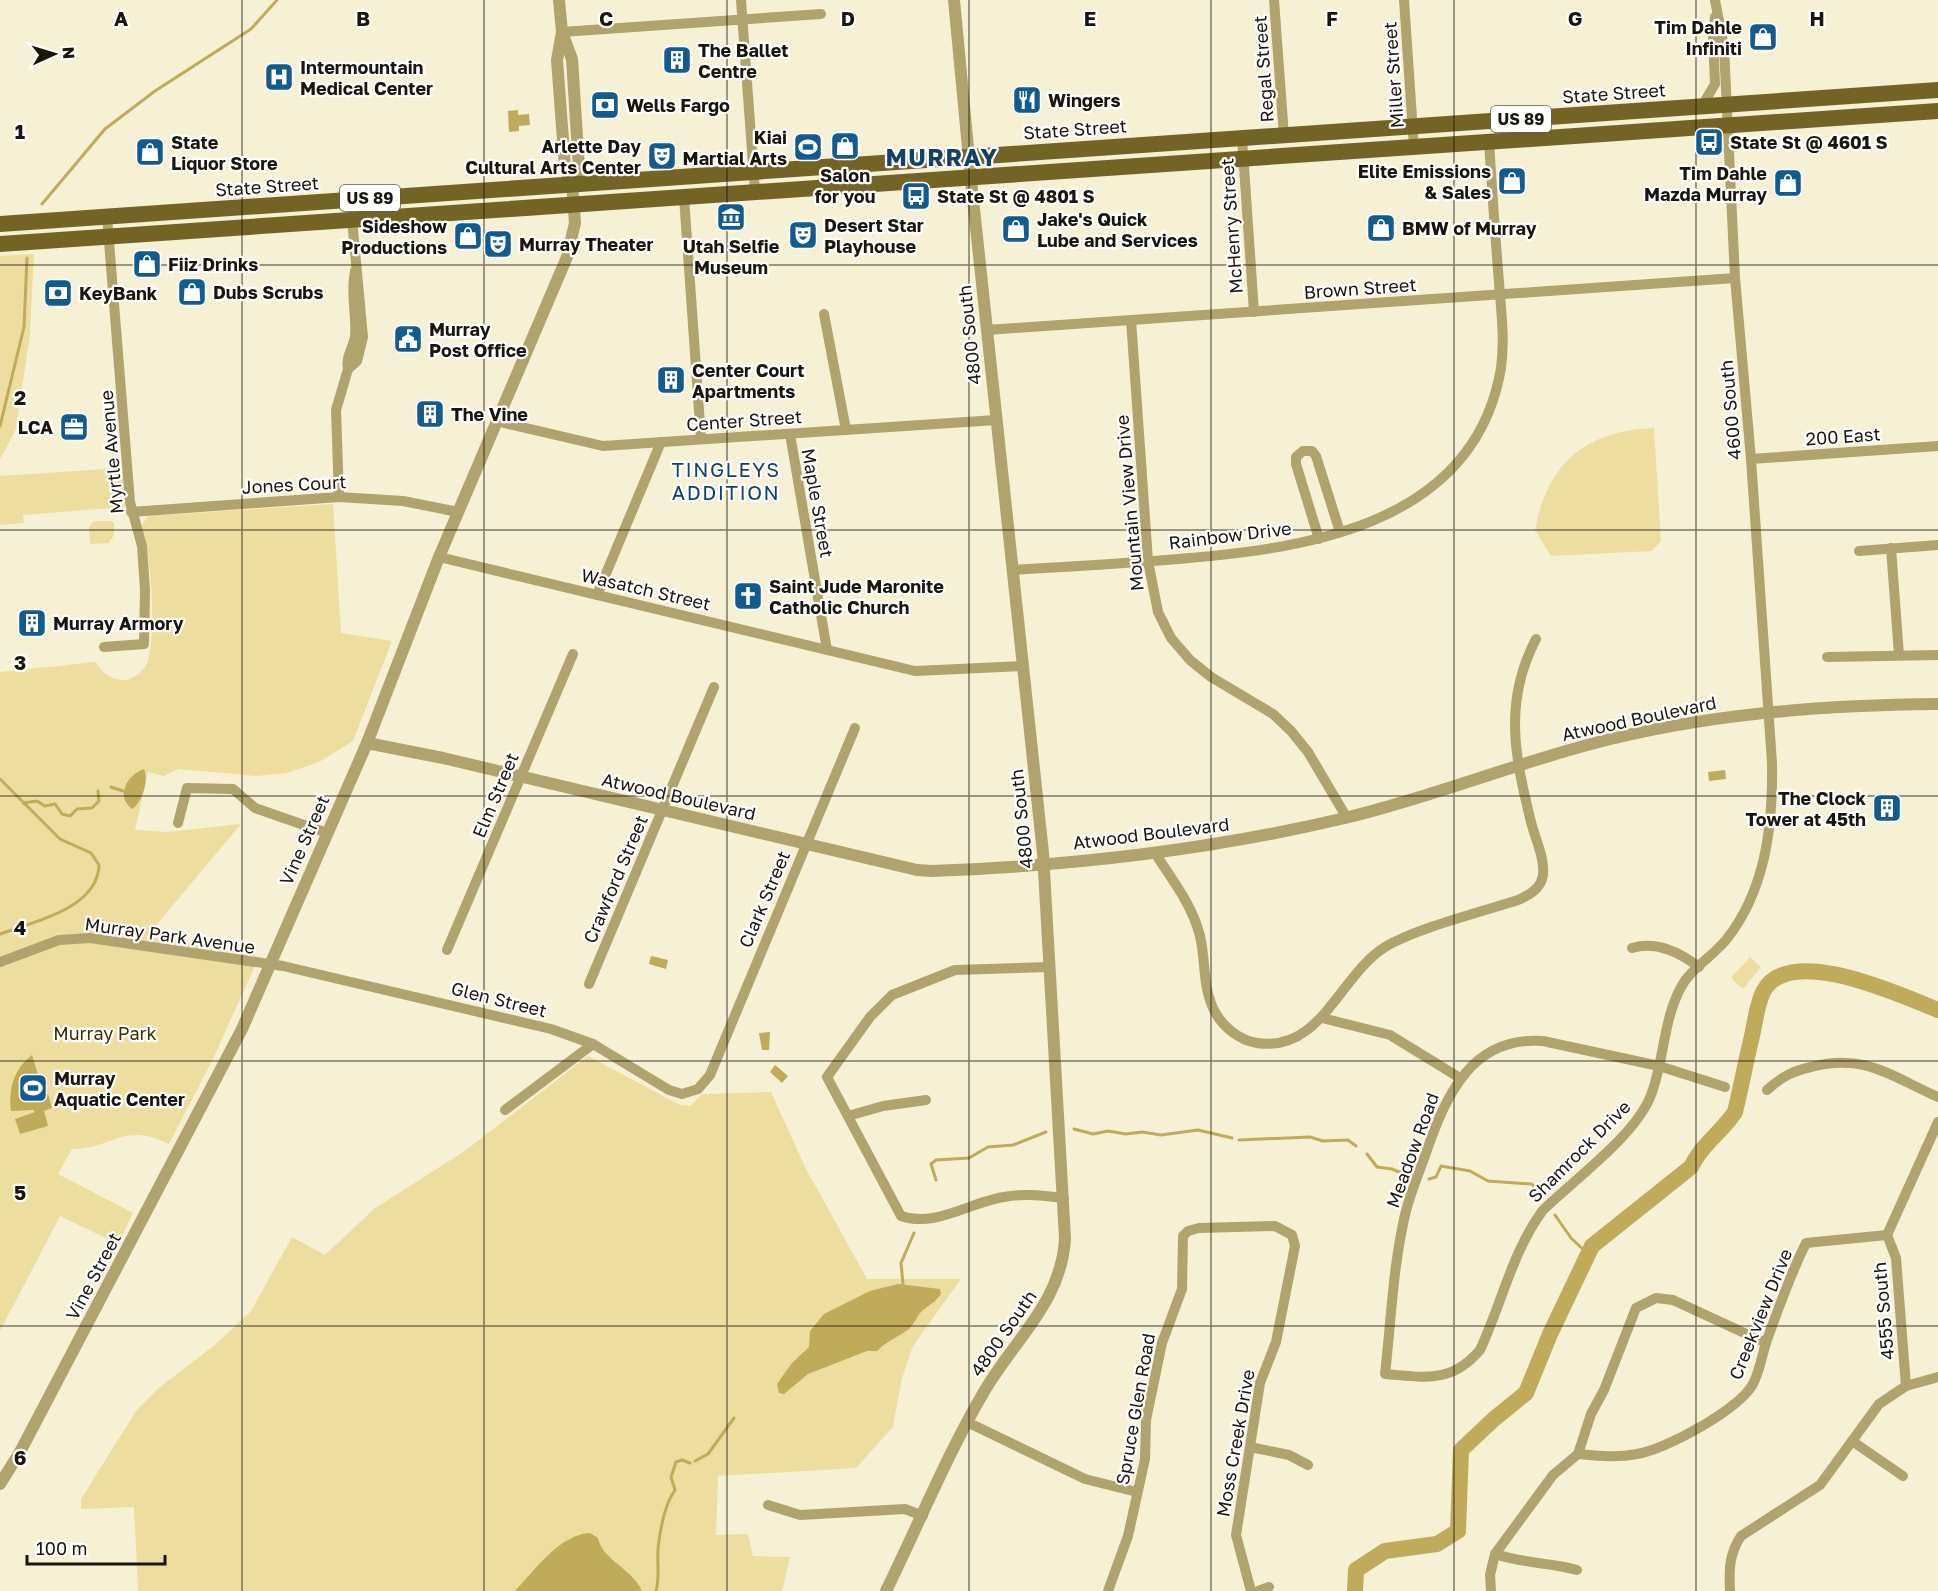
<svg xmlns="http://www.w3.org/2000/svg" width="1938" height="1591" font-family="'Golos Text',sans-serif">
<style>
.green{fill:#edde9f}
.water{fill:#bfab59}
.lines{fill:none;stroke-linecap:round;stroke-linejoin:round}
.stream{stroke:#bfab59;stroke-width:3}
.river{stroke:#bfab59;stroke-width:16}
.minor{stroke:#b1a36d;stroke-width:10}
.tertiary{stroke:#b1a36d;stroke-width:12}
.primary{stroke:#736425;stroke-width:16}
.grid{fill:none;stroke:#19160d;stroke-width:1.5;stroke-opacity:0.55}
.labels{text-anchor:middle;dominant-baseline:central;stroke-width:4.5;stroke-linejoin:round;paint-order:stroke}
.shield{fill:#fff;stroke:#5e5c56;stroke-width:1.5}
.shield-label{font-size:16px;font-weight:bold;fill:#19160d}
.poi-label{font-size:18px;font-weight:bold;fill:#19160d;stroke:#fff;text-anchor:start}
.street-label{font-size:18px;fill:#19160d;stroke:#fff}
.park-label{font-size:18px;fill:#38300b;stroke:#fff}
.neighbourhood-label{font-size:20px;letter-spacing:1.5px;fill:#114165;stroke:#fff}
.district-label{font-size:24px;font-weight:bold;letter-spacing:1.5px;fill:#114165;stroke:#fff}
.grid-label{font-size:20px;text-anchor:middle;font-weight:bold;fill:#19160d;stroke:#fff;stroke-width:4.5;stroke-linejoin:round;paint-order:stroke}
</style>
<rect width="100%" height="100%" fill="#f6f0d5"/>
<!-- green -->
<g class="green">
<path d="M34,254l-4,80 -14,95 -16,30v-203z"/>
<path d="M1654,428l7,113 -9,10 -101,5 -16,-26c13,-69 51,-99 119,-102z"/>
<path d="M122,468l3,39 -102,8 1,8 -24,2v-49z"/>
<path d="M333,504l8,129 51,8 -39,100 -34,21 -32,11 -30,3 -78,-7 -15,7 -16,-4 -13,58 33,2 73,-8 -94,112 112,21 -47,104 -43,83c-47,-23 -55,5 -97,5l-14,25 75,39 -15,31 -58,-28 -60,115v-659l96,-10c6,11 16,19 30,18 9,-2 17,-8 21,-17 10,-25 4,-111 -5,-138l6,-9z"/>
<path d="M94,521h17l3,2v12l-5,8 -19,1 -1,-17z"/>
<path d="M1750,957l11,10 -18,22 -12,-11z"/>
<path d="M588,1056l92,49 10,1 12,-12 69,-2 34,75 62,112h94l-48,67 -11,32 -9,49 -37,41 -138,8 -2,59 32,-1 5,22 37,1 -8,34h-644l-4,-84 -53,2v-10l55,-88 24,-24 56,-43 35,-33 41,-74 33,18 49,-46 92,-59z"/>
</g>
<!-- water -->
<g class="water">
<path d="M518,110v5l11,-1 1,11 -11,1v5l-10,1 -1,-21z"/>
<path d="M144,769c5,11 -2,34 -12,40 -17,-13 -5,-34 12,-40z"/>
<path d="M1725,770l1,9 -17,2 -1,-9z"/>
<path d="M651,956l17,4 -2,9 -17,-5z"/>
<path d="M770,1032l-1,18h-7l-3,-17z"/>
<path d="M32,1055l12,39h4l4,14 -8,3 4,15 -28,8 -5,-15 20,-7 -2,-2 -22,1c-3,-22 3,-42 21,-56z"/>
<path d="M775,1065l13,11 -6,7 -12,-11z"/>
<path d="M898,1284l42,5 1,5c-7,9 -9,9 -18,16 -5,4 -8,13 -14,19 -11,8 -22,12 -32,22h-10l-59,23 -24,20 -5,-1 -2,-9 15,-21 17,-16 1,-16 14,-17 46,-23z"/>
<path d="M590,1533l8,5c5,23 34,30 44,53h-127c19,-20 45,-57 75,-58z"/>
</g>
<g class="lines">
<!-- stream -->
<g class="stream">
<path d="M42,204l63,-75 50,-38 96,-62 26,-29"/>
<path d="M0,426l24,-99 3,-69"/>
<path d="M0,779l60,60 31,14 8,12c-1,44 -67,57 -99,69"/>
<path d="M111,787l12,4"/>
<path d="M23,803l14,-2 8,5 10,-2 7,10 8,2 7,-7 15,-1 7,-7 -1,-10"/>
<path d="M1074,1129l19,5 15,-3 18,3 16,-2 19,3 37,-5 34,8"/>
<path d="M1239,1140l71,-3 13,4 25,-1 8,6"/>
<path d="M1367,1154l10,13 15,2 14,6"/>
<path d="M1429,1179l7,-2 5,-11 29,5 18,10 43,3 11,6"/>
<path d="M936,1180l-5,-16 5,-4 33,-2 19,-11 25,-2 33,-13"/>
<path d="M1555,1215l16,23 17,16"/>
<path d="M903,1284l-2,-21 13,-30"/>
<path d="M695,1461l13,-7 26,-36"/>
<path d="M656,1591c4,-15 1,-28 2,-42 2,-19 7,-45 17,-59l-4,-13 5,-15 6,-2 8,3"/>
</g>
<!-- river -->
<path class="river" d="M1355,1591l1,-21 29,-19 52,-7 21,-13 3,-81 33,-31 32,-26 24,-59 42,-88 99,-79c11,-23 30,-34 44,-55 6,-25 11,-51 17,-76 3,-14 5,-31 11,-44 25,-50 139,4 175,18"/>
<!-- minor -->
<g class="minor">
<path d="M741,0l14,192"/>
<path d="M1274,0l10,136"/>
<path d="M1404,0l10,147"/>
<path d="M1715,0l9,47 11,231 16,181 21,304c1,62 -6,127 -46,177 -14,17 -36,29 -46,49 -17,33 -16,72 -29,106 -15,40 -76,84 -108,115 -31,42 -41,93 -63,140 -29,34 -55,27 -95,24 6,-52 8,-108 20,-159 5,-22 15,-44 22,-65 20,-57 46,-114 116,-109l116,25 66,21"/>
<path d="M562,32l259,-18"/>
<path d="M1702,106l13,-22 -2,-49 2,-18"/>
<path d="M1242,138l12,174"/>
<path d="M684,197l17,242"/>
<path d="M824,314l22,116"/>
<path d="M1131,320l17,241 10,51 13,26 19,22 21,17 62,37 18,17 17,21 39,66"/>
<path d="M987,330l748,-52"/>
<path d="M348,369l9,-8 6,-24 -11,-118"/>
<path d="M496,421l107,25 393,-26"/>
<path d="M790,434l37,216"/>
<path d="M1751,459l187,-13"/>
<path d="M339,497l-3,-87 12,-41c-3,-11 5,-21 7,-32 2,-22 -5,-43 0,-66"/>
<path d="M131,512l208,-15 64,4 55,11"/>
<path d="M1319,539l-23,-75v-7l7,-6h9l4,5 24,76"/>
<path d="M1891,548l8,107"/>
<path d="M1859,551l79,-6"/>
<path d="M439,557l476,114 107,-5"/>
<path d="M1012,570c51,-3 102,-6 154,-10 132,-10 308,-31 335,-192 4,-29 0,-58 -2,-86 -4,-47 -7,-94 -10,-140"/>
<path d="M597,595l64,-153"/>
<path d="M104,647l40,-3 1,-54 -3,-44 -12,-44 -23,-285"/>
<path d="M1827,657l111,-2"/>
<path d="M178,823l9,-35 46,1 22,19 72,25"/>
<path d="M1155,853c17,27 37,51 45,83 6,25 2,52 15,76 8,15 24,28 42,31 64,10 82,-67 128,-96 32,-19 96,-35 133,-47 11,-5 23,-11 25,-25 2,-16 -8,-37 -12,-53 -16,-65 -28,-120 5,-183"/>
<path d="M1632,948c25,-7 47,4 67,19"/>
<path d="M447,950l126,-296"/>
<path d="M0,962l59,-22 31,-2 193,28 268,63 42,15 76,46 13,4 16,-5 12,-14 145,-347"/>
<path d="M1050,967l-95,3 -63,25 -22,22 -43,60 74,139c34,12 69,-14 103,-19 20,-4 39,-1 60,1"/>
<path d="M589,984l125,-297"/>
<path d="M1322,1018l68,17 70,43"/>
<path d="M1767,1090c14,-13 26,-19 44,-23 55,-14 79,9 127,30"/>
<path d="M505,1110l88,-66"/>
<path d="M848,1116l35,-10 43,-6"/>
<path d="M1887,1235l9,23 10,128"/>
<path d="M967,1422l118,57 52,13"/>
<path d="M1852,1441l51,35"/>
<path d="M1250,1447l39,8 19,10"/>
<path d="M1578,1454l13,-40 13,-24 32,-82 20,-10 17,2 93,43"/>
<path d="M768,1505l32,10 105,-6 18,7"/>
<path d="M1495,1554c30,10 54,8 82,16"/>
<path d="M1108,1591l20,-55 17,-77 1,-39 16,-77 20,-54 1,-53 5,-5 11,-3 76,-2 17,9 3,11 -19,96 -16,41 -24,152 15,56"/>
<path d="M1258,1591l11,-4"/>
<path d="M1491,1591l-1,-16 5,-21 58,-79 25,-21c21,2 39,4 59,0 30,-5 101,-44 116,-70 7,-13 9,-30 14,-44 12,-33 23,-65 39,-97l81,-8 51,-113"/>
<path d="M1730,1591c-1,-21 -1,-37 11,-55l79,-51 59,-81 27,-18 32,-9"/>
</g>
<!-- tertiary -->
<g class="tertiary">
<path d="M559,0l3,32 10,27 7,109 -7,16"/>
<path d="M367,743l76,15 474,112 15,1c139,-5 278,-21 413,-53 84,-20 163,-52 246,-74 113,-30 231,-39 347,-40"/>
<path d="M0,1484l20,-32 222,-423 125,-286 72,-186 128,-300 8,-34 -3,-39 -7,-17 -8,-107 5,-28"/>
<path d="M886,1591c33,-67 61,-137 99,-201 30,-51 77,-89 80,-152l-22,-385 -71,-663 -18,-190"/>
</g>
<!-- primary -->
<g class="primary">
<path d="M0,224l1938,-134"/>
<path d="M0,244l1938,-133"/>
</g>
</g>
<!-- grid -->
<path class="grid" d="M242,0v1591M484,0v1591M727,0v1591M969,0v1591M1211,0v1591M1454,0v1591M1696,0v1591M0,265h1938M0,530h1938M0,796h1938M0,1061h1938M0,1326h1938"/>
<!-- icons -->
<defs>
<g id="shop-square" transform="scale(1.5)"><rect x="-9" y="-9" width="18" height="18" rx="4" fill="#125b8f" stroke="#fff"/><path d="M-5-2.5h2.3a2.7 3.5 0 0 1 5.4 0H5L5.5 6h-11ZM-1.5-2.5h3a1.5 2.3 0 0 0-3 0Z" fill="#fff"/></g>
<g id="building-square" transform="scale(1.5)"><rect x="-9" y="-9" width="18" height="18" rx="4" fill="#125b8f" stroke="#fff"/><path d="M-4-6H4V6H1V3H-1V6H-4ZM-2.5-4.3h1.7v1.8h-1.7ZM.8-4.3h1.7v1.8H.8ZM-2.5-1h1.7V.8h-1.7ZM.8-1h1.7V.8H.8Z" fill="#fff"/></g>
<g id="hospital-square" transform="scale(1.5)"><rect x="-9" y="-9" width="18" height="18" rx="4" fill="#125b8f" stroke="#fff"/><path d="M-5-5h3v3.5h4V-5h3V5h-3V1.5h-4V5h-3Z" fill="#fff"/></g>
<g id="restaurant-square" transform="scale(1.5)"><rect x="-9" y="-9" width="18" height="18" rx="4" fill="#125b8f" stroke="#fff"/><path d="M-5-6h1v4h1v-4h1v4h1v-4h1v5L-1.5 .5V6h-2V.5L-5-1ZM5-6V6H3V1.5H1.5Q1.5-4 5-6Z" fill="#fff"/></g>
<g id="bank-square" transform="scale(1.5)"><rect x="-9" y="-9" width="18" height="18" rx="4" fill="#125b8f" stroke="#fff"/><path d="M-6-4H6V4H-6ZM0-2.3a2.3 2.3 0 1 0 0 4.6a2.3 2.3 0 1 0 0-4.6Z" fill="#fff"/></g>
<g id="bus-square" transform="scale(1.5)"><rect x="-9" y="-9" width="18" height="18" rx="4" fill="#125b8f" stroke="#fff"/><path d="M-5-6H5V4H4V6H2V4H-2V6H-4V4H-5ZM-3.5-4V0h7V-4ZM-3.5 1.2v1.5H-2V1.2ZM2 1.2v1.5H3.5V1.2Z" fill="#fff"/></g>
<g id="stadium-square" transform="scale(1.5)"><rect x="-9" y="-9" width="18" height="18" rx="4" fill="#125b8f" stroke="#fff"/><path d="M0-5a6.5 5 0 1 0 0 10a6.5 5 0 1 0 0-10ZM-3.5-1.8h7v3.6h-7Z" fill="#fff"/></g>
<g id="theatre-square" transform="scale(1.5)"><rect x="-9" y="-9" width="18" height="18" rx="4" fill="#125b8f" stroke="#fff"/><path d="M-5-5.5Q0-4 5-5.5V0Q5 5 0 6Q-5 5-5 0ZM-3.3-2.5H-1v1.5H-3.3ZM1-2.5H3.3v1.5H1ZM-2.8 1Q0 5.5 2.8 1Z" fill="#fff"/></g>
<g id="museum-square" transform="scale(1.5)"><rect x="-9" y="-9" width="18" height="18" rx="4" fill="#125b8f" stroke="#fff"/><path d="M0-6L6-3V-2H-6V-3ZM-5-1h2V3h-2ZM-1-1h2V3h-2ZM3-1h2V3H3ZM-6 4H6V6H-6Z" fill="#fff"/></g>
<g id="civic-square" transform="scale(1.5)"><rect x="-9" y="-9" width="18" height="18" rx="4" fill="#125b8f" stroke="#fff"/><path d="M-.6-6.5H3V-4.5H.6V-3L4-1V1h2V6H-6V1h2V-1L-.6-3ZM-1.2 2.5V6h2.4V2.5Z" fill="#fff"/></g>
<g id="office-square" transform="scale(1.5)"><rect x="-9" y="-9" width="18" height="18" rx="4" fill="#125b8f" stroke="#fff"/><path d="M-6-3h4V-5.5h4V-3h4V5H-6ZM-1-4.5V-3h2v-1.5ZM-6 0V1H6V0Z" fill="#fff"/></g>
<g id="church-square" transform="scale(1.5)"><rect x="-9" y="-9" width="18" height="18" rx="4" fill="#125b8f" stroke="#fff"/><path d="M-1.2-6h2.4v3.5h3.3v2.4h-3.3V6h-2.4V-.1h-3.3v-2.4h3.3Z" fill="#fff"/></g>
</defs>
<g fill-rule="evenodd">
<use href="#shop-square" x="1763" y="37"/>
<use href="#building-square" x="677" y="60"/>
<use href="#hospital-square" x="279" y="77"/>
<use href="#restaurant-square" x="1027" y="100"/>
<use href="#bank-square" x="605" y="105"/>
<use href="#bus-square" x="1709" y="142"/>
<use href="#shop-square" x="845" y="146"/>
<use href="#stadium-square" x="808" y="147"/>
<use href="#shop-square" x="150" y="152"/>
<use href="#theatre-square" x="662" y="156"/>
<use href="#shop-square" x="1512" y="181"/>
<use href="#shop-square" x="1788" y="183"/>
<use href="#bus-square" x="916" y="196"/>
<use href="#museum-square" x="731" y="217"/>
<use href="#shop-square" x="1381" y="228"/>
<use href="#shop-square" x="1016" y="229"/>
<use href="#theatre-square" x="803" y="235"/>
<use href="#shop-square" x="468" y="236"/>
<use href="#theatre-square" x="498" y="244"/>
<use href="#shop-square" x="147" y="264"/>
<use href="#shop-square" x="192" y="292"/>
<use href="#bank-square" x="58" y="293"/>
<use href="#civic-square" x="408" y="339"/>
<use href="#building-square" x="671" y="380"/>
<use href="#building-square" x="430" y="414"/>
<use href="#office-square" x="74" y="427"/>
<use href="#church-square" x="748" y="596"/>
<use href="#building-square" x="32" y="623"/>
<use href="#building-square" x="1887" y="808"/>
<use href="#stadium-square" x="33" y="1088"/>
</g>
<g class="labels">
<!-- shield labels -->
<g class="shield">
<rect x="1491" y="106" width="60" height="26" rx="4.5"/>
<rect x="340" y="185" width="60" height="26" rx="4.5"/>
</g>
<g class="shield-label">
<text x="1521" y="119">US 89</text>
<text x="370" y="198">US 89</text>
</g>
<!-- poi labels -->
<g class="poi-label">
<text x="1742" y="27" text-anchor="end">Tim Dahle<tspan x="1742" dy="21">Infiniti</tspan></text>
<text x="698" y="50">The Ballet<tspan x="698" dy="21">Centre</tspan></text>
<text x="300" y="67">Intermountain<tspan x="300" dy="21">Medical Center</tspan></text>
<text x="1048" y="100">Wingers</text>
<text x="626" y="105">Wells Fargo</text>
<text x="787" y="137" text-anchor="end">Kiai<tspan x="787" dy="21">Martial Arts</tspan></text>
<text x="171" y="142">State<tspan x="171" dy="21">Liquor Store</tspan></text>
<text x="1730" y="142">State St @ 4601 S</text>
<text x="641" y="146" text-anchor="end">Arlette Day<tspan x="641" dy="21">Cultural Arts Center</tspan></text>
<text x="1491" y="171" text-anchor="end">Elite Emissions<tspan x="1491" dy="21">&amp; Sales</tspan></text>
<text x="1767" y="173" text-anchor="end">Tim Dahle<tspan x="1767" dy="21">Mazda Murray</tspan></text>
<text x="845" y="175" text-anchor="middle">Salon<tspan x="845" dy="21">for you</tspan></text>
<text x="937" y="196">State St @ 4801 S</text>
<text x="1037" y="219">Jake's Quick<tspan x="1037" dy="21">Lube and Services</tspan></text>
<text x="824" y="225">Desert Star<tspan x="824" dy="21">Playhouse</tspan></text>
<text x="447" y="226" text-anchor="end">Sideshow<tspan x="447" dy="21">Productions</tspan></text>
<text x="1402" y="228">BMW of Murray</text>
<text x="519" y="244">Murray Theater</text>
<text x="731" y="246" text-anchor="middle">Utah Selfie<tspan x="731" dy="21">Museum</tspan></text>
<text x="168" y="264">Fiiz Drinks</text>
<text x="213" y="292">Dubs Scrubs</text>
<text x="79" y="293">KeyBank</text>
<text x="429" y="329">Murray<tspan x="429" dy="21">Post Office</tspan></text>
<text x="692" y="370">Center Court<tspan x="692" dy="21">Apartments</tspan></text>
<text x="451" y="414">The Vine</text>
<text x="53" y="427" text-anchor="end">LCA</text>
<text x="769" y="586">Saint Jude Maronite<tspan x="769" dy="21">Catholic Church</tspan></text>
<text x="53" y="623">Murray Armory</text>
<text x="1866" y="798" text-anchor="end">The Clock<tspan x="1866" dy="21">Tower at 45th</tspan></text>
<text x="54" y="1078">Murray<tspan x="54" dy="21">Aquatic Center</tspan></text>
</g>
<!-- street labels -->
<g class="street-label">
<text transform="translate(1263 69) rotate(-94)">Regal Street</text>
<text transform="translate(1393 75) rotate(-94)">Miller Street</text>
<text transform="translate(1614 93) rotate(-4)">State Street</text>
<text transform="translate(1075 129) rotate(-4)">State Street</text>
<text transform="translate(267 186) rotate(-4)">State Street</text>
<text transform="translate(1231 226) rotate(-94)">McHenry Street</text>
<text transform="translate(1360 288) rotate(-4)">Brown Street</text>
<text transform="translate(969 335) rotate(-96)">4800 South</text>
<text transform="translate(1730 410) rotate(-95)">4600 South</text>
<text transform="translate(744 420) rotate(-4)">Center Street</text>
<text transform="translate(1843 436) rotate(-4)">200 East</text>
<text transform="translate(111 452) rotate(-95)">Myrtle Avenue</text>
<text transform="translate(294 484) rotate(-3)">Jones Court</text>
<text transform="translate(818 503) rotate(80)">Maple Street</text>
<text transform="translate(1129 503) rotate(-95)">Mountain View Drive</text>
<text transform="translate(1230 535) rotate(-7)">Rainbow Drive</text>
<text transform="translate(646 589) rotate(13)">Wasatch Street</text>
<text transform="translate(1639 718) rotate(-12)">Atwood Boulevard</text>
<text transform="translate(495 795) rotate(-67)">Elm Street</text>
<text transform="translate(679 796) rotate(13)">Atwood Boulevard</text>
<text transform="translate(1021 819) rotate(-96)">4800 South</text>
<text transform="translate(1151 833) rotate(-7)">Atwood Boulevard</text>
<text transform="translate(304 840) rotate(-66)">Vine Street</text>
<text transform="translate(615 879) rotate(-67)">Crawford Street</text>
<text transform="translate(764 899) rotate(-67)">Clark Street</text>
<text transform="translate(170 935) rotate(8)">Murray Park Avenue</text>
<text transform="translate(499 999) rotate(14)">Glen Street</text>
<text transform="translate(1412 1150) rotate(-70)">Meadow Road</text>
<text transform="translate(1579 1151) rotate(-45)">Shamrock Drive</text>
<text transform="translate(93 1276) rotate(-62)">Vine Street</text>
<text transform="translate(1883 1311) rotate(-95)">4555 South</text>
<text transform="translate(1760 1314) rotate(-68)">Creekview Drive</text>
<text transform="translate(1003 1333) rotate(-55)">4800 South</text>
<text transform="translate(1135 1409) rotate(-80)">Spruce Glen Road</text>
<text transform="translate(1235 1443) rotate(-80)">Moss Creek Drive</text>
</g>
<!-- park labels -->
<g class="park-label">
<text x="105" y="1033">Murray Park</text>
</g>
<!-- neighbourhood labels -->
<g class="neighbourhood-label">
<text x="726" y="469">TINGLEYS<tspan x="726" dy="23">ADDITION</tspan></text>
</g>
<!-- district labels -->
<g class="district-label">
<text x="942" y="156">MURRAY</text>
</g>
</g>
<g class="grid-label">
<text x="121" y="26">A</text>
<text x="363" y="26">B</text>
<text x="606" y="26">C</text>
<text x="848" y="26">D</text>
<text x="1090" y="26">E</text>
<text x="1332" y="26">F</text>
<text x="1575" y="26">G</text>
<text x="1817" y="26">H</text>
<text x="20" y="139">1</text>
<text x="20" y="405">2</text>
<text x="20" y="670">3</text>
<text x="20" y="935">4</text>
<text x="20" y="1200">5</text>
<text x="20" y="1465">6</text>
</g>
<!-- north arrow -->
<g transform="translate(54 54) rotate(86)" stroke="#ffffff" stroke-width="4.5" paint-order="stroke">
<path d="M0-4.5L10 22L0 15L-10 22Z" fill="#19160d"/>
<text y="-9" font-size="16" font-weight="bold" text-anchor="middle" fill="#19160d">N</text>
</g>
<!-- scale -->
<path d="M27 1555v9h138v-9" fill="none" stroke="#19160d" stroke-width="3"/>
<text x="36" y="1555" font-size="18" fill="#19160d" stroke="#ffffff" stroke-width="4.5" paint-order="stroke">100 m</text>
</svg>
